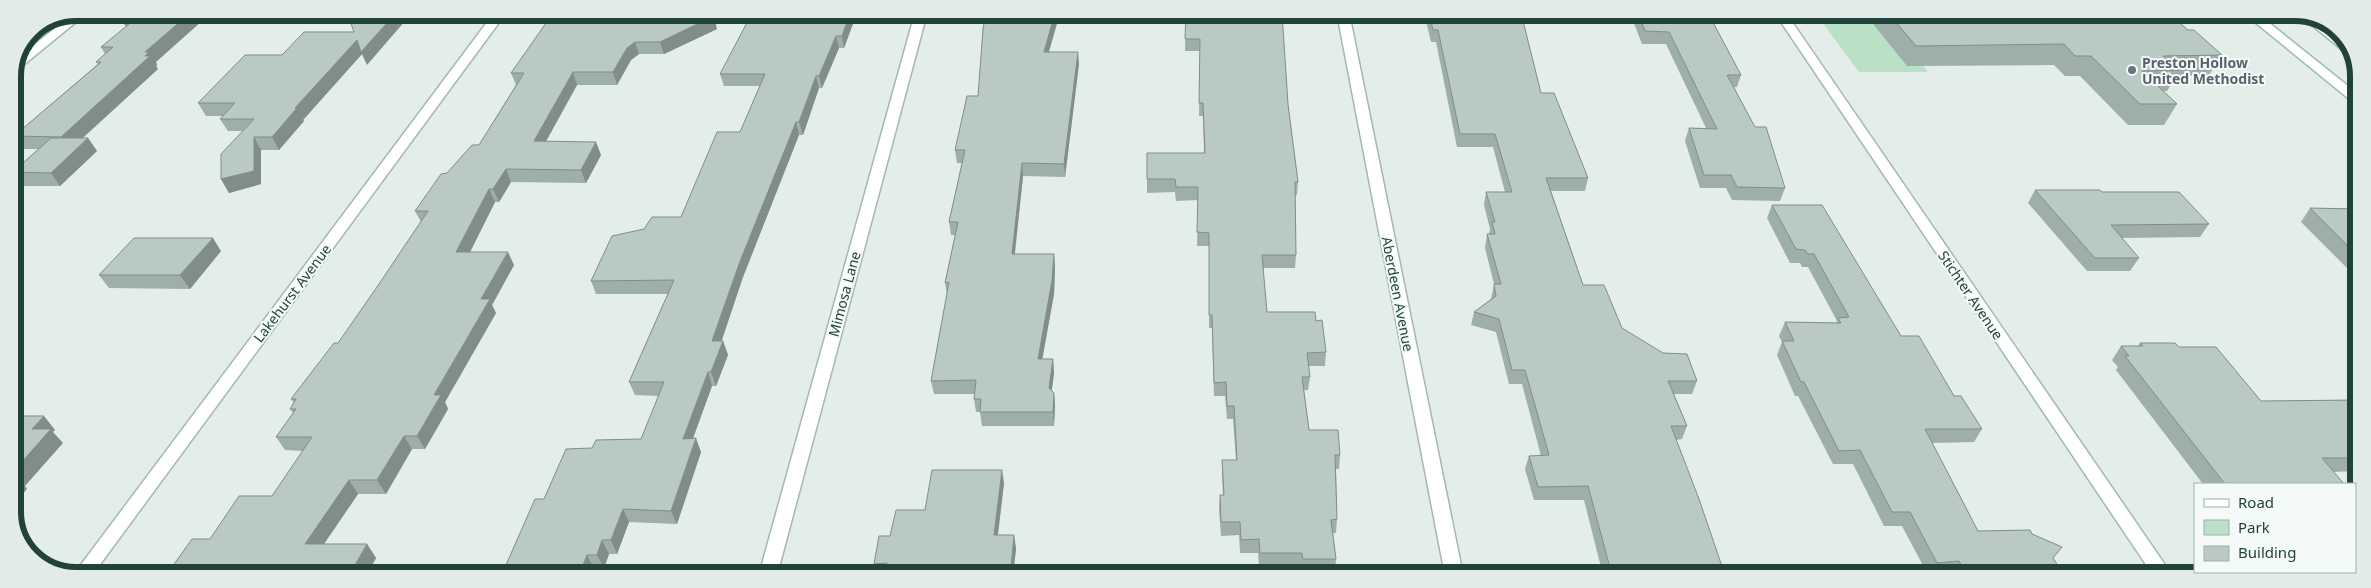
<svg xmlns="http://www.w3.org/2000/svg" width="2371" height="588" font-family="'Noto Sans',sans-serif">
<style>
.green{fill:#bae1c6}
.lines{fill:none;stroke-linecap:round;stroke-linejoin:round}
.minor-casing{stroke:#a5b7b2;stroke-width:3}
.secondary-casing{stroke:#a0bbb2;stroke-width:3}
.minor{fill:#fff;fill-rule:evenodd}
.secondary{fill:#fff;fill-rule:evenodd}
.wall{fill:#9eaea8}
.shaded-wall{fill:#818d88}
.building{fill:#b8cac3;stroke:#818d88}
.worship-dot{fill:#6b7280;stroke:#f4faf7;stroke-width:2}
.labels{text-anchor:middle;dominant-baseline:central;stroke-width:4;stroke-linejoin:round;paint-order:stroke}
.worship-label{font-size:14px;font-weight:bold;fill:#5b616d;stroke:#f4faf7;text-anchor:start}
.street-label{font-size:14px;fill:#21423a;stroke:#f4faf7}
.rim{fill:none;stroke:#21423a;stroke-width:6}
</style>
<rect width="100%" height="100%" fill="#e3eeea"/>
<!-- green -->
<path class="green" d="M1816,14h56l43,41 13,17h-69z"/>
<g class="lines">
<!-- minor casing -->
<g class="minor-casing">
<g id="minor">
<path d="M76,12l11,1 -66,54h-5l5,-12z"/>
<path d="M494,13h12l-413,561h-19z"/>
<path d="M915,13h12l-150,562h-18z"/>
<path d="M1337,13h12l114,562h-18z"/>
<path d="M1775,13h11l386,562h-19z"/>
</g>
</g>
<!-- secondary casing -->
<g class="secondary-casing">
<g id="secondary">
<path d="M2245,14h13l100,80v10l-4,-1z"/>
<path d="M2298,14c13,-1 40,16 48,27 2,3 3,8 4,11h-5z"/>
</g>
</g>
<!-- minor -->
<use href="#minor" class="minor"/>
<!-- secondary -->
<use href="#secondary" class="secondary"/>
</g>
<!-- wall -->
<g class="wall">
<path d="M137,13l20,52 -1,1 2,3 -75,69h5l9,13 -37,35h-39l-8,-12v-2l25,-23h-14l-10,-13 84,-72 -2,-2 9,-8 -4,-7 25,-20 -2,-3z"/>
<path d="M653,13l-1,1 9,3 56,12 -53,25h-25l-8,6 -14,25h-40l-31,56 55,14 -15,28 -75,-1 -12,20h-4l-25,50 44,13 -22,40 4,8 -51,89 3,7 -23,40h-13l-26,45h-28l-34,50h43l9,14 -9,16h-200l43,-35 62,-43 31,-45 -18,-1 -9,-13 17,-24 -3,-4 4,-6 -3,-4 47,-56 39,-56 44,-65 -6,-11 32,-38 32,-28 37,-60 -5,-12z"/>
<path d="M857,13l-13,35h-5l-17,40h-3l-16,47h-4l-56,142 -22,64h2l5,14 -12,31h-4l-19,52 8,14 -24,72 -48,-2 -12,32h-8l-5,14 -10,1 -2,6 -91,-1 43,-75 48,-51 49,-9 18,-43 -24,-1 -6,-13 39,-88h-72l-5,-13 53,-52 37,-12 59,-85 20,-46h-36l-4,-12z"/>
<path d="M986,13h74l-11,39 30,12 -14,113 -42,-1 -8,78h39l1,13 -1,27 -12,65h11l1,14 -2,17 2,3 1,13 -1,20h-72l-2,-14h-4l-2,-13v-5h-40l-3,-13 16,-87 -2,-11 10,-48h-4l-2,-13 13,-59h-5l-2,-13 23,-54z"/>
<path d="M1186,13l102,91 10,78 -1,13h-2l1,60 -1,13h-32l4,44 49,9 10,31 -1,14h-17l2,11 -2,13h-4l5,40 31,25 -1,14h-3l1,50 -1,14h-3l3,26 -1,14h-34v-7h-42l-1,-13h-18l-1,-18 -18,1 -2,-27 1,-14h3l-1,-21v-14h14l-3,-41h-6l-2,-23h-11l-2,-68h-3v-82h-12l1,-46 -22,1 -1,-9 -28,1v-14l57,-26 -1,-37h-4l1,-65h-15z"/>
<path d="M1424,13h64l2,5 51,75 47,85 -3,13h-34l32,94 39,43 75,53 -5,13h-18l13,32 -5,13 -6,1 49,135h-122l-19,-75h-50l-9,-31 4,-13h12l-19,-72h-13l-13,-52 -25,-7 3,-13 17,-13 3,-15 -9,-36 2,-14h2l1,-5 -6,-24 2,-13h19l-12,-45h-36l-21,-105h-5z"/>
<path d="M1630,13h78l33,62 -4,12h-3l51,101 -5,13 -48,-1 -6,-12h-26l-15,-47 4,-13h17l-40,-84h-24z"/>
<path d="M1865,14h304l19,16 34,25 -13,20 -33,1 -9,15h-4l14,13 -13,21h-36l-48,-49h-15l-11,-11 -147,1z"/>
<path d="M354,32l13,33 -5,-11 -59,66 1,1 -25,29h-18v34l-32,9 -8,-14 21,-48h-14l-8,-12 3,-3h-17l-8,-13 84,-48z"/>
<path d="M2035,190l67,2 107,32 -9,13 -78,1 17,20 -9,13h-43l-59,-68z"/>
<path d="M1772,205l129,131 53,60 28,33 -8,13 -42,1 46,88 54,3 22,25 10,16h-113l-1,-1 -22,1 -26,-49h-18l-31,-62h-20l-35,-68h-3l-18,-41 5,-13 -3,-6 6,-14 51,1 1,-2 -29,-54h-6l-2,-4h-10l-23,-45z"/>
<path d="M2310,208l48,1v70l-57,-57z"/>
<path d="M221,251l-31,38 -81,-1 -10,-13z"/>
<path d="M2140,343l39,4 82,54 97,-1 -1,71 -24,1 11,12h-141l-87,-114 2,-3 -6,-7 9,-14h17z"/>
<path d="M1004,483l-6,52h16l2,14 -3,26h-136l-3,-11 16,-28 35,-26z"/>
<path d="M2295,572h11l-7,2h-2z"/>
</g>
<!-- shaded-wall -->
<g class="shaded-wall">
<path d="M190,13h21l-55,49 1,3 -1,1 2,3 -88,80 -9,-12 84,-81v-4z"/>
<path d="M396,13h16l-45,52 -5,-11 -59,66 1,1 -25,29 -7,-13 23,-29 62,-68z"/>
<path d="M642,13h11l-8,13 -4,-12z"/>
<path d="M850,13h7l-13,35 -2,-12z"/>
<path d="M1055,13h5l-15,51 -1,-12z"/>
<path d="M714,16l3,13 -53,25 -4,-12z"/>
<path d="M836,36l3,12 -17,40 -3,-12z"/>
<path d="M635,42l4,12 -8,6 -14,25 -4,-13 14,-24z"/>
<path d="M1078,52l1,12 -14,113 -1,-13z"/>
<path d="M573,72l4,13 -38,69 -5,-13z"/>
<path d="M816,76l3,12 -16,47 -4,-13z"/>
<path d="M796,122l3,13 -56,142 -26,78 -5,-14 27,-77z"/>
<path d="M254,137l7,13v34l-32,9 -8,-14z"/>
<path d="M88,138l9,13 -37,35 -9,-13z"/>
<path d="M596,142l5,13 -15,28 -5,-13z"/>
<path d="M1022,163l1,13 -10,92 -1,-14z"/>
<path d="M506,169l5,13 -12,20 -6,-13z"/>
<path d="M489,189l6,13 -32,64 -7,-14z"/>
<path d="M213,238l8,13 -31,38 -10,-14z"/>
<path d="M508,252l6,13 -22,40 4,8 -51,89 3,7 -23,40 -8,-13 17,-41 47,-96z"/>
<path d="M1054,254l1,13 -1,27 -14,78 -2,-13z"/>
<path d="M723,341l5,14 -12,31 -5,-14z"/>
<path d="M1053,359l1,14 -4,28 -1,-13z"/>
<path d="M708,372l4,14 -24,66 -5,-13z"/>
<path d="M1054,393l1,13 -1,20 -1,-14z"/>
<path d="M44,416l11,14 -2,2 10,11 -38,43 2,3 -14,16v-33l19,-43z"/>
<path d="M404,436l8,13 -26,45 -9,-14z"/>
<path d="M696,438l5,14 -24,72 -6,-13z"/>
<path d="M1002,470l2,13 -8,66 -2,-14z"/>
<path d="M349,480l9,14 -43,63 -10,-13z"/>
<path d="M623,509l6,13 -12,32 -6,-14z"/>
<path d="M1014,535l2,14 -3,26h-1l-1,-8z"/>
<path d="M602,540l7,14 -5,14 -7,-13z"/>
<path d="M367,544l9,14 -9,16h-17z"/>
<path d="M587,555l7,14 -2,6h-13z"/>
</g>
<!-- building -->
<g class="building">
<path d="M137,13h53l-45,39h4l-4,4h5l-89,81 -47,-1 87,-74h-5l17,-15h-12l28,-23h-5z"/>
<path d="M347,13h49l-35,39 -4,-12 -62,68h2l-25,29h-18v34l-33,8v-25l33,-35h-34l15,-16h-37l47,-48h37l22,-23h50z"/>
<path d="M553,13h89l-1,1h20l-2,3 55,-1 -54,26h-25l-8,6 -14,24h-40l-39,69 62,1 -15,28 -75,-1 -13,20h-4l-33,63h52l-27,47h9l-56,96h7l-24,41h-13l-27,44h-28l-44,64h62l-17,30h-183l25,-35h18l29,-43h33l40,-59h-36l20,-28h-6l6,-10h-5l43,-56h4l39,-56 51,-76h-13l26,-37 6,-1 25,-28h7l45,-72h-13z"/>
<path d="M752,13h98l-8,23h-6l-17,40h-3l-17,46h-3l-57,142 -27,77h11l-12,31h-3l-25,67 13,-1 -25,73 -48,-2 -12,31h-9l-5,15h-10l-8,20 -78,-1h1l33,-75h9l22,-50 26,-1 4,-8 45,-1 23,-57h-35l45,-102 -83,1 21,-45 32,-7 8,-12h29l36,-85h23l25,-58h-45z"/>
<path d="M986,13h69l-11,39h34l-14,112 -42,-1 -10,91h42l-2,27 -14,78h15l-4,29 5,5 -1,19h-73l1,-13h-7l2,-19 -45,1 18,-99 -4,1 13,-61h-9l16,-72h-10l12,-54h11l5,-67z"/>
<path d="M1186,13h96l6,91 10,78h-3l1,73h-34l5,57h48l1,9 6,-1 4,32 -19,1 3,24h-8l7,53h29l2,25h-5l2,64 -6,1 5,39h-33l-1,-6h-42l-1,-14 -18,1 -1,-18h-19l-1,-27h4l-2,-35h15l-3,-54h-7l-1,-24 -12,1 -2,-68h-3v-82l-12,-1 1,-45h-22l-1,-8h-28v-26h58l-2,-50h-4l1,-64h-15z"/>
<path d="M1429,13h59l2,5 32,-1 19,76h13l34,85h-42l37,107h21l18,43 41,25 24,1 10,27h-29l19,45h-16l28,73 26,76h-113l-24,-89 -50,1 -9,-31 20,-1 -24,-85h-13l-13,-51 -25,-7 22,-16 -2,-12h7l-14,-50h8l-3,-12h3l-9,-30h26l-17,-58h-35l-22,-104h-5z"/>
<path d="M1638,13h70l33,62h-14l28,52h11l19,61 -48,-1 -6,-12h-27l-15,-47 28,1 -48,-97 -24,-1z"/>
<path d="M1889,14h280l19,16h6l28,25 -59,1 16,14 -37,1 35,33h-37l-49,-48h-16l-11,-12 -148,2z"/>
<path d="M51,138h37l-37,35 -38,-1z"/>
<path d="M2035,190h65l2,2h77l30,32 -98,1 28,33h-44z"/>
<path d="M1772,205h50l79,131h18l35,60h7l21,33h-57l53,102 52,-1 2,4 30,13 -9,11 11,17h-97l-8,-14 -22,2 -27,-51h-18l-32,-62 -21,1 -35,-69h-3l-19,-41h12l-9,-19 56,1 -3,-5 11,-1 -35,-63h-6l-3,-4 -9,-1z"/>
<path d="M2310,208l48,1v47z"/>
<path d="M134,238h79l-33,37h-81z"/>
<path d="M2140,343h35l4,4h37l45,54 97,-1 -1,29h-3l3,4v25h-35l22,26h-119l-100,-128h4l-8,-10h22z"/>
<path d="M13,416h31l-12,13h19l-38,43z"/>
<path d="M932,470h70l-8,65h20l-3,32 -34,1v7h-93l3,-12 -13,1 5,-28h11l6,-26h29z"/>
<path d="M2355,496l2,3v26l-2,4z"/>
</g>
<!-- markers -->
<circle class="worship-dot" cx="2132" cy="70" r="5"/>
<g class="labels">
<!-- worship labels -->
<g class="worship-label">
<text x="2142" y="62">Preston Hollow<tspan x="2142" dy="16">United Methodist</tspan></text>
</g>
<!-- street labels -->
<g class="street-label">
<text transform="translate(292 293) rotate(-53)">Lakehurst Avenue</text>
<text transform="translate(844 294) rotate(-75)">Mimosa Lane</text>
<text transform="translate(1398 294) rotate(79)">Aberdeen Avenue</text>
<text transform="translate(1971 295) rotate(56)">Stichter Avenue</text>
</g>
</g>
<!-- crop -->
<path d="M0 0H2371V588H0ZM76 21H2295A55 55 0 0 1 2350 76V512A55 55 0 0 1 2295 567H76A55 55 0 0 1 21 512V76A55 55 0 0 1 76 21Z" fill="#e3ebe8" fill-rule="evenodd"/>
<path class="rim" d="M76 21H2295A55 55 0 0 1 2350 76V512A55 55 0 0 1 2295 567H76A55 55 0 0 1 21 512V76A55 55 0 0 1 76 21Z"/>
<!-- legend -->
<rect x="2194" y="483" width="162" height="90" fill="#f4faf7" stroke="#a0b0ab"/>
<rect x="2204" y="499" width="25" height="8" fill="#ffffff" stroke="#a0b0ab"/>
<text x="2238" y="508" font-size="15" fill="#21423a">Road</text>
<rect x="2204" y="520" width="25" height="15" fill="#bae1c6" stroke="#a0b0ab"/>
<text x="2238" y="533" font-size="15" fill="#21423a">Park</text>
<rect x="2204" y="546" width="25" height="15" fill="#b8cac3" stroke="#a0b0ab"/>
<text x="2238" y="558" font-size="15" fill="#21423a">Building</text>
</svg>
